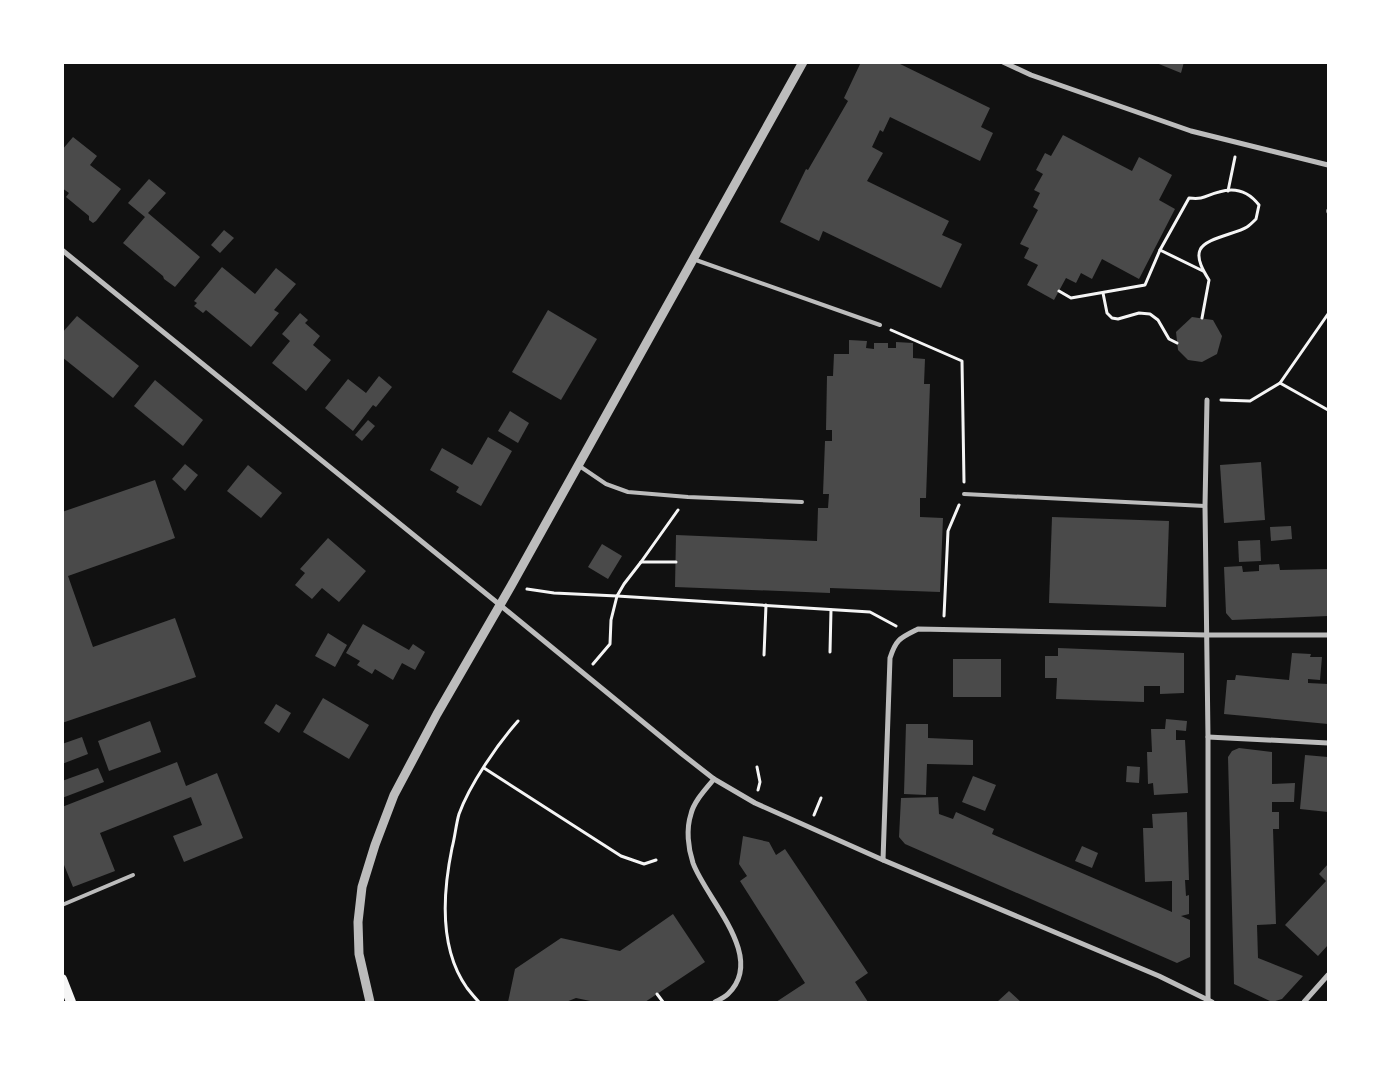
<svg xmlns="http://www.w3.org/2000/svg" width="1391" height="1065" font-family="Literata,serif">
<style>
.building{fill:#4a4a4a}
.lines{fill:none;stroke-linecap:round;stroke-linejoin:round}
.path{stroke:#f5f5f5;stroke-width:3}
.service{stroke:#bcbcbc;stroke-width:4}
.minor{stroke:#bcbcbc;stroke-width:5}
.tertiary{stroke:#bcbcbc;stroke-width:9}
.secondary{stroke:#f5f5f5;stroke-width:10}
</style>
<rect width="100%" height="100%" fill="#111"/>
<!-- building -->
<g class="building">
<path d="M861,62h35l94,46 -9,19 12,6 -13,28 -90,-44 -7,15 -3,-2 -8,17 11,6 -16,28 82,40 -7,14 20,9 -21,44 -118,-57 -4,10 -39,-19 26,-53 2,1 40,-69 -4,-3z"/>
<path d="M1154,62h30l-3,11z"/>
<path d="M1063,135l69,36 7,-14 33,18 -13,25 16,9 -36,70 -37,-20 -10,20 -11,-6 -5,10 -10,-5 -12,22 -27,-15 11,-20 -14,-7 5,-10 -9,-4 18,-34 -5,-3 7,-14 -6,-3 9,-16 -7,-4 9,-17 6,3z"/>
<path d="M73,137l24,19 -7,9 31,24 -25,32 -3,2 -4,-3v-4l-23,-19 3,-4 -7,-5v-38z"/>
<path d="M149,179l17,14 -18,20 52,44 -25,30 -11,-8 -1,-3 -40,-33 22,-26 -17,-14z"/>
<path d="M224,230l10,8 -14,15 -9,-8z"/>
<path d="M222,267l33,27 21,-26 20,16 -22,26 5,3 -28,34 -45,-37 -3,3 -9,-7 3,-3 -3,-2z"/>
<path d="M548,310l49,29 -36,61 -49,-28z"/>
<path d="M300,313l8,7 -3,3 15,13 -7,9 18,15 -25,31 -34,-28 18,-22 -8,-7z"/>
<path d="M77,316l62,50 -26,32 -51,-41v-24z"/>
<path d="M1192,317l21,3 9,16 -5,18 -15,8 -14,-2 -10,-10 -2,-18z"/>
<path d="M849,340l18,1 -1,7 8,1v-6h14v5h8v-6l17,1v15l12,1 -1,25h6l-4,114h-6v19l23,1 -3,74 -110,-4v5l-155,-6 1,-52 141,6 1,-33h10l1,-14h-6l2,-53h7v-11h-6l1,-54h6l1,-22h15z"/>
<path d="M379,376l13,11 -16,20 -3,-2 -20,26 -28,-23 23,-29 18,14z"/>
<path d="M155,380l48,40 -20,26 -49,-40z"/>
<path d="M510,411l19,12 -11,20 -20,-12z"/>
<path d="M368,420l7,6 -13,15 -7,-6z"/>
<path d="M488,437l24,14 -31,55 -25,-14 3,-5 -29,-17 12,-22 30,17z"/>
<path d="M1261,462l4,58 -41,3 -4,-58z"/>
<path d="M185,464l13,11 -13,16 -13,-12z"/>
<path d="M248,465l34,28 -21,25 -34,-27z"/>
<path d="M155,480l20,58 -107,38 25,71 82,-29 21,59 -134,46v-211z"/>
<path d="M1052,517l117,4 -3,86 -117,-4z"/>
<path d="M1291,526l1,13 -21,2 -1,-14z"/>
<path d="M328,538l38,33 -27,31 -17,-14 -10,11 -17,-14 10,-12 -5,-4z"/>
<path d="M1260,540l1,21 -22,1 -1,-21z"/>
<path d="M602,544l20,12 -14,23 -20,-12z"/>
<path d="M1279,564l1,6 48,-1v47l-96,4 -6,-7 -2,-46 18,-1 1,6 16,-1v-6z"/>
<path d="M363,624l46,26 4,-6 12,8 -10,18 -13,-7 -9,17 -18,-11 -3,5 -15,-9 3,-4 -14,-8z"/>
<path d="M328,633l19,12 -12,22 -20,-11z"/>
<path d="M1058,648l126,5v40l-24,1v-8h-16v16l-88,-3 1,-21h-12v-22h13z"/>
<path d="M1292,653l19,1 -1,3h12l-2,23 -12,-1v4l20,1v40l-104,-10 3,-34h8l1,-5 53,5z"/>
<rect x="953" y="659" width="48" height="38"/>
<path d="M323,698l46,27 -20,34 -46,-27z"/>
<path d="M276,704l15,9 -12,20 -15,-10z"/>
<path d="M1166,719l21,2 -1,10 -10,-1v10h9l3,53 -34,2 -1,-12 -5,1 -1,-32h5l-1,-23h14z"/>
<path d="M150,721l11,31 -52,19 -11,-30z"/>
<path d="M906,724h22v14l45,2v25l-46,-1 -1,31 -22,-1z"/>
<path d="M82,737l6,17 -26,10v-20z"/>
<path d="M1239,748l33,4v32l23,-1 -1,19h-22v10h7v17h-6l3,95 -19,1 1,33 45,18 -21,23 -10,3 -38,-18 -6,-227 4,-6z"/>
<path d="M1305,755l23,2v55l-28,-3z"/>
<path d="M177,762l9,24 31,-13 26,65 -59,24 -11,-26 29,-11 -11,-28 -91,36 15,38 -42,16 -11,-27v-53z"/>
<path d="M1127,766l13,1 -1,16 -13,-1z"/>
<path d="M98,768l6,14 -42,16v-17z"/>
<path d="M973,776l23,9 -11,26 -23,-9z"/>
<path d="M938,797l1,17 14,5 3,-7 38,17 -2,5 180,78v-31l-27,1 -2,-54h10l-1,-14 35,-2 2,68h-4l1,16 3,-1v19l-8,2 9,4v37l-13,6 -272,-119 -6,-7 2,-39z"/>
<path d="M743,836l26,6 7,13 9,-6 83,124 -13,9 13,20h-92l29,-19 -65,-102 7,-5 -8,-12z"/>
<path d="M1082,846l16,7 -6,15 -17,-7z"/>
<path d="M1328,864v81l-10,11 -33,-31 41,-44 -7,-7z"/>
<path d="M673,914l32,48 -60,40h-50l-19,-4 -10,4h-58l7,-33 46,-31 59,13z"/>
<path d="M1009,991l12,11h-24z"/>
</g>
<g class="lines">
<!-- path -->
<g class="path">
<path d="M1228,191l7,-34"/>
<path d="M1328,210v2"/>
<path d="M1160,250l43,21"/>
<path d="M1059,291l12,7 74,-13 15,-35 29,-52c16,2 17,-3 30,-6 16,-5 30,0 40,13l-3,14c-3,3 -6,6 -9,8 -11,7 -42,11 -47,23 -4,9 4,22 9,30l-7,38"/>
<path d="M1103,293l4,20 5,5 6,1 21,-6 11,1 8,6 11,19 8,4"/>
<path d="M891,330l71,31 2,121"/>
<path d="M1280,383l48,-69"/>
<path d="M1221,400l29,1 30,-18 48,27"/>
<path d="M641,562h35"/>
<path d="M527,589l27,4 63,3 253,16 26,14"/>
<path d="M944,616l4,-85 11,-26"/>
<path d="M830,652l1,-42"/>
<path d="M764,655l2,-50"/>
<path d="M593,664l17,-20 1,-24 6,-24 7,-12 17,-22 37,-52"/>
<path d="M757,767l3,15 -2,8"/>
<path d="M484,768l137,88 23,8 12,-4"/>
<path d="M814,815l7,-17"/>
<path d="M657,994l6,8"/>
<path d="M479,1002c-4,-4 -8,-9 -12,-14 -28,-39 -24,-96 -15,-140 3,-11 4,-24 7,-34 11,-30 38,-69 59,-93"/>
</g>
<!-- service -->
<g class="service">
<path d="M693,259l187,66"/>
<path d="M578,465l28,19 22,8 60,5 114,5"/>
<path d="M964,494l241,12"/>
<path d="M62,905l71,-30"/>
</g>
<!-- minor -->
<g class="minor">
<path d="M1003,62l28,13 160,56 137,34"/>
<path d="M62,250l438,355 182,149 32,25 41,24 128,57 276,116 53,26"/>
<path d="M1207,400l-2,106 3,231v265"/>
<path d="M1208,737l120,6"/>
<path d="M714,779c-8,10 -20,22 -23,35 -5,15 -3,34 2,49 13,36 74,94 35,131 -3,3 -9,6 -13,8"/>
<path d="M883,860l7,-202c6,-19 10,-20 28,-29l288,6h122"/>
<path d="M1304,1002l24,-27"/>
</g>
<!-- tertiary -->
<path class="tertiary" d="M370,1002l-11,-48 -1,-32 4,-35 13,-42 19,-50 43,-81 74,-128 292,-524"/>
<!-- secondary -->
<path class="secondary" d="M62,979l9,23"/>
</g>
<!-- border -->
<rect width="1391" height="1065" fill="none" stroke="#ffffff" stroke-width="128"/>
</svg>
